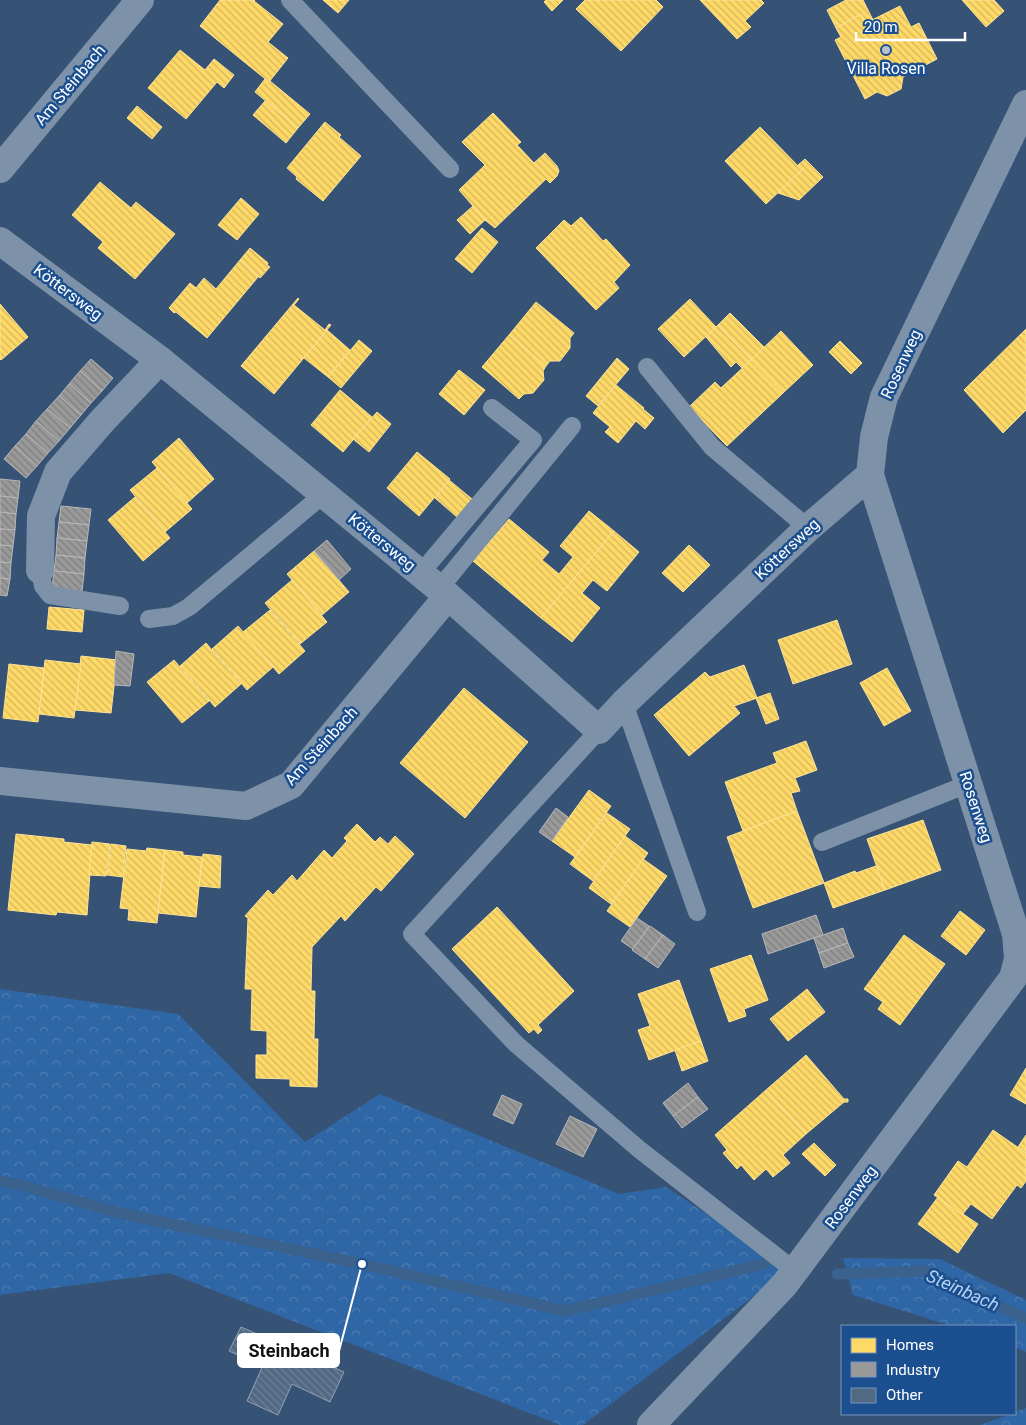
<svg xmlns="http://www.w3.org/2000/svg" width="1026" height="1425" font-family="Roboto,sans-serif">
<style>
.forest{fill:url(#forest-crowns)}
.homes{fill:url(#homes-back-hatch);stroke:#ffe494}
.industry{fill:url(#industry-back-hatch);stroke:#b8b8b8}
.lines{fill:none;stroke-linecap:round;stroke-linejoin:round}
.stream{stroke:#3b618d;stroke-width:11}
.building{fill:url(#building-back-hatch);stroke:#92a2b6}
.lane{stroke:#7d92a8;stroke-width:18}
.street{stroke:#7d92a8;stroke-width:28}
.poi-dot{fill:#b9c2ce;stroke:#1b4f8f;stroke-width:2}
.labels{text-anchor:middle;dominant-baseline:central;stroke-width:5;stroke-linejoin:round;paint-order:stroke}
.poi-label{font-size:16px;fill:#fff;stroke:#1b4f8f}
.street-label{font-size:16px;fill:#fff;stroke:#1b4f8f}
.water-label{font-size:18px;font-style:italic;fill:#b5d3f5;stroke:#1b4f8f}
.leader{fill:none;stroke:#fff;stroke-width:2}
.callout-dot{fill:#fff;stroke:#1b4f8f;stroke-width:2}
.callout{fill:#fff;stroke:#fff;stroke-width:2}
.callout-label{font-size:18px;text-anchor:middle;font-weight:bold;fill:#111}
</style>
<defs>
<pattern id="forest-crowns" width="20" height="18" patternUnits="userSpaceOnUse" patternTransform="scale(1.25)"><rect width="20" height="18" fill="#2f66a5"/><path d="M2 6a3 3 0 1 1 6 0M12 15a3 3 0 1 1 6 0" fill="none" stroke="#4e7db2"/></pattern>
<pattern id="homes-back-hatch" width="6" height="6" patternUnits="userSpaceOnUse" patternTransform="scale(1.25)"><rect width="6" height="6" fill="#ffd966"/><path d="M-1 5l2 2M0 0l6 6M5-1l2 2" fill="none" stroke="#d2b660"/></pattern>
<pattern id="industry-back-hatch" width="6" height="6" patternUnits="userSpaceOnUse" patternTransform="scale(1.25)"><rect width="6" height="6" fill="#999"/><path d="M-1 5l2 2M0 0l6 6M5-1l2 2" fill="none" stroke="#7e7e7e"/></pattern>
<pattern id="building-back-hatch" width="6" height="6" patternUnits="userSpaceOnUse" patternTransform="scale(1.25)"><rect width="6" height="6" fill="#526984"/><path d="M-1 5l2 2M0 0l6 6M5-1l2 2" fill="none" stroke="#6c8096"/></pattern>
</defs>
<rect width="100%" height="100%" fill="#365274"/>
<!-- forest -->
<g class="forest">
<path d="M0,989l178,25 127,128 75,-48 239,100 47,-7 127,84 -19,10 -191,144h-23l-391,-152 -169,22z"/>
<path d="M843,1258l97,1 86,41v52l-11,-5v-21h-64l-98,-31z"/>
<path d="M1026,1408v17h-46l31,-11h4v-2z"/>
</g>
<!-- homes -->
<g class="homes">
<path d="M220,0h35l-1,1 29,23 -15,18 20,16 -19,24 -69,-56z"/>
<path d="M323,0h26l-11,13z"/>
<path d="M546,0h17l-11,11 -8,-9z"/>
<path d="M585,0h71l7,7 -42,44 -45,-42z"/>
<path d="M700,0h61l3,3 -19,18 6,6 -14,12z"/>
<path d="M846,0h17l10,20 -7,3 -5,-9 -25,14 -9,-18z"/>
<path d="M962,0h32l10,11 -18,16z"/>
<path d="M900,6l11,21 8,-4 18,36 -34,18 -2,12 -14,7 -10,-4 -12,7 -30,-59 6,-3 -5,-9 25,-14 5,9z"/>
<path d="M180,50l25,20 9,-11 20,16 -10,13 -7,-6 -31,37 -38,-31z"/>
<path d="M265,79l4,3 1,-1 40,33 -12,14 -43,-36z"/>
<path d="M265,101l33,27 -12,15 -33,-28z"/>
<path d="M137,106l25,21 -10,12 -25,-21z"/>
<path d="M493,113l28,29 -4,3 17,18 11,-10 12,13 2,5 -2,5 -7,7 -4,-4 -51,49 -10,-8 -26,-30 26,-25 -23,-23z"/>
<path d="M325,122l16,13 -2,2 22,19 -38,45 -27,-22 1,-2 -10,-9z"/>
<path d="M760,127l42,43 -36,34 -41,-43z"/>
<path d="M805,159l18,18 -24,23 -21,-7 24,-23 -5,-4z"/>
<path d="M100,182l31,26 5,-6 39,32 -40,45 -37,-31 5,-6 -31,-27z"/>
<path d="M241,198l18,16 -22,26 -19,-15z"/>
<path d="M473,206l12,14 -15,14 -13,-14z"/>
<path d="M581,217l22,24 3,-2 24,26 -16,17 5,6 -23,22 -60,-62 28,-28 7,6z"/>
<path d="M482,228l16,14 -26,31 -17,-14z"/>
<path d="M250,248l18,15 -1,2 3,2 -10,11 -20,-18z"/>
<path d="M240,260l18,17 -51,61 -31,-26 -2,1 -5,-5 21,-25 6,5 8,-10 12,11z"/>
<path d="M298,298l1,1 -5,6 31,25 4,-6 2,1 -57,69 -33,-28z"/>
<path d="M690,299l26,28 -32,30 -26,-28z"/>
<path d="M536,302l38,31 -4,5v10l-10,13h-10l-4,5 -37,-31z"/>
<path d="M0,304l28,33 -27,23 -1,-1z"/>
<path d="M730,313l34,34 -13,13 -33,-35z"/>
<path d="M718,325l33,35 -9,8 -6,-6 -5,5 -25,-30z"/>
<path d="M1026,329v81l-23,23 -39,-43z"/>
<path d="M327,330l23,20 -22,27 -24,-19z"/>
<path d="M781,331l32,34 -30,28 -32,-33z"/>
<path d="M509,335l37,31 -3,5 1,9 -11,13 -9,1 -5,5 -37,-32z"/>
<path d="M359,340l13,11 -31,37 -13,-11z"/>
<path d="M840,341l22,22 -11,11 -22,-22z"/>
<path d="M617,358l12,11 -31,37 -12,-10z"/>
<path d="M751,360l32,33 -56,53 -38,-39 26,-25 6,6z"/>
<path d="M459,370l26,20 -21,25 -25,-21z"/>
<path d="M616,385l28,23 -1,1 11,9 -9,11 -9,-8 -18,22 -13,-11 5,-5 -17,-14z"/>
<path d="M340,390l32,27 -29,35 -32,-27z"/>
<path d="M377,412l14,12 -22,28 -16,-13z"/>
<path d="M179,438l35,41 -27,24 -35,-41z"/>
<path d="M417,452l33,27 -31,37 -32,-28z"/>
<path d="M157,468l35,41 -27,23 -35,-42z"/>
<path d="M449,480l23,19 -15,18 -22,-19z"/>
<path d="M135,497l35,41 -27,23 -35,-41z"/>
<path d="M589,511l25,20 -73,87 -68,-57 36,-42 40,33 -7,8 17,14 14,-17 -13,-11z"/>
<path d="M614,531l25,21 -32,39 -14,-11 -11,13 18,15 -28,34 -31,-24z"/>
<path d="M689,545l21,20 -27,27 -21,-19z"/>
<path d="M314,551l35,41 -27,23 -35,-41z"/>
<path d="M292,580l35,42 -27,22 -35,-41z"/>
<path d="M49,607l35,3 -2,22 -35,-3z"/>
<path d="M270,610l35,41 -26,23 -36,-42z"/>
<path d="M837,620l15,44 -59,20 -15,-44z"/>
<path d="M238,626l35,41 -26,23 -35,-41z"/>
<path d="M206,643l35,41 -26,23 -35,-41z"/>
<path d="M81,656l36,4 -6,53 -36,-3z"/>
<path d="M45,660l36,4 -7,54 -35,-4z"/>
<path d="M174,660l35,41 -27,22 -35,-41z"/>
<path d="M9,664l35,4 -6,54 -35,-4z"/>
<path d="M744,665l13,33 -23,8 6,7 -51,43 -35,-41 51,-43 5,5z"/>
<path d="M887,668l24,43 -27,15 -24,-43z"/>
<path d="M464,688l64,54 -63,76 -65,-55z"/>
<path d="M770,693l9,26 -13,5 -10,-26z"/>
<path d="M806,741l11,29 -22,8 5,13 -9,2 6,18 -54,20 -18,-49 52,-19 -4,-10z"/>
<path d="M589,790l22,16 -36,51 -23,-16z"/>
<path d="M797,811l27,72 -71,25 -26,-71z"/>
<path d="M607,813l23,16 -37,52 -23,-17z"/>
<path d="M923,820l18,50 -56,20 -18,-51z"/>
<path d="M357,824l18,18 5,-5 8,7 7,-8 19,18 -33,37 -5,-4 -31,34 -4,-5 -29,31 -1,44h4l-1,48h4l-1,48 -27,-1v-7l-34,-1v-23h11v-24l-16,-1 1,-41h-7l3,-71 -3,-2 23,-26 5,5 19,-20 5,6 27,-31 8,8 15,-17 -3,-3z"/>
<path d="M16,834l48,5v3l28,3 -5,70 -30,-3 -1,3 -48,-5z"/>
<path d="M625,836l23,17 -37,51 -22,-16z"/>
<path d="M92,842l18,2 -4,32 -17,-1z"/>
<path d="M111,844l15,2 -3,31 -16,-2z"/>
<path d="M147,848l18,2 -8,73 -29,-3 1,-11 -9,-1 7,-59 19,2z"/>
<path d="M165,850l18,2v3l19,2 -6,60 -38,-4z"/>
<path d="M203,854l18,2 -1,32 -21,-2z"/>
<path d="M643,859l24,17 -37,51 -23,-16z"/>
<path d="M876,866l9,24 -52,18 -9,-25 31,-12 1,2z"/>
<path d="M497,907l77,84 -36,34 4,5 -4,4 -4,-5 -5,4 -77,-84z"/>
<path d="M960,911l25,19 -19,25 -25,-19z"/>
<path d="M904,935l41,29 -45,61 -22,-16 5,-7 -19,-13z"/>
<path d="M751,955l17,45 -24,9 2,7 -17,6 -19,-53z"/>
<path d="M679,980l22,61 -52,19 -11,-30 12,-4 -12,-32z"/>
<path d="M807,989l18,23 -37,29 -18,-22z"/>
<path d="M701,1041l7,20 -26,10 -7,-21z"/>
<path d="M806,1055l38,44h4v3h-4l-38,32 -40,-44z"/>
<path d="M1026,1068v36l-16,-9z"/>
<path d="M766,1090l40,44 -23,21 7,8 -17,14 -7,-8 -12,11 -13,-15 -4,4 -14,-16 4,-3 -12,-15z"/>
<path d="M993,1130l33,23v28l-5,7 -4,-3 -25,34 -21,-15 -9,11 -28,-20 24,-34 9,6z"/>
<path d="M1026,1135v18l-8,-6z"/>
<path d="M814,1143l22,22 -11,11 -23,-22z"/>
<path d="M938,1197l24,18 1,-1 15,10 -20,29 -40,-29z"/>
</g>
<!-- industry -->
<g class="industry">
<path d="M91,359l22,19 -11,13 -22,-20z"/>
<path d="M80,371l22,20 -11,12 -22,-19z"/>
<path d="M69,384l22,19 -10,12 -22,-19z"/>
<path d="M59,396l22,19 -11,13 -23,-19z"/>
<path d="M47,409l23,19 -11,13 -23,-20z"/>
<path d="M36,421l23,20 -11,12 -22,-19z"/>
<path d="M26,434l22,19 -11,13 -22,-20z"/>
<path d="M15,446l22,20 -11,12 -22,-19z"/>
<path d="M0,479l20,2 -2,17 -18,-2z"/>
<path d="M0,496l18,2 -2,16 -16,-2z"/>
<path d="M61,506l30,3 -2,16 -30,-3z"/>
<path d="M0,512l16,2 -1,16 -15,-1z"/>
<path d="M59,522l30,3 -2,16 -30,-3z"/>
<path d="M0,529l15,1 -2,16 -13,-1z"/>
<path d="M57,538l30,3 -2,17 -29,-3z"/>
<path d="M327,540l24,29 -12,11 -25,-29z"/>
<path d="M0,545l13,1 -2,17 -11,-1z"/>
<path d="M56,555l29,3 -1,16 -30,-3z"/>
<path d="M0,562l11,1 -1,16 -10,-1z"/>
<path d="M54,571l30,3 -2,17 -30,-3z"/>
<path d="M0,578l10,1 -3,17 -7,-1z"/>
<path d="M116,651l18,3 -4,32 -16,-1z"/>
<path d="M556,808l12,9 -16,24 -13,-9z"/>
<path d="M816,915l7,20 -55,19 -6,-20z"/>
<path d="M637,918l12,8 -16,23 -12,-8z"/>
<path d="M650,926l13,9 -18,24 -13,-9z"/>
<path d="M843,928l5,15 -29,10 -5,-15z"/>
<path d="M663,935l12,9 -17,24 -13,-9z"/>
<path d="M848,943l6,14 -30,11 -5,-15z"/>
<path d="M688,1083l10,14 -25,19 -10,-13z"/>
<path d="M502,1095l20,9 -9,20 -20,-9z"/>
<path d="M698,1097l10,12 -26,19 -9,-12z"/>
<path d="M570,1116l27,13 -14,28 -27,-13z"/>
</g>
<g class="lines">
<!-- stream -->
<g class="stream">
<path d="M0,1181l25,5 94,27 243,51 203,47 199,-47"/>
<path d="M837,1274l89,-3 100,48"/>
</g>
</g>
<!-- building -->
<g class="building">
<path d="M241,1327l32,14 -11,25 -33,-15z"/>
<path d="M274,1341l70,31 -14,30 -38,-18 -14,31 -31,-14z"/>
</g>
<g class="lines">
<!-- lane -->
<g class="lane">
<path d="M290,0l160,169"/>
<path d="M647,367l65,80 96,81"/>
<path d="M40,570l3,16 7,9 70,11"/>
<path d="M420,574l113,-134 -41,-32"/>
<path d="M439,589l133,-163"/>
<path d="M149,619l24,-3 16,-9 135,-113"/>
<path d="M624,703l73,209"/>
<path d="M599,730l-187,204 104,110 124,106 155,121"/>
<path d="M822,842l146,-58"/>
</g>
<!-- street -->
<g class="street">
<path d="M0,169l140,-169"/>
<path d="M0,241l160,119 288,236 151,134 25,-27 184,-175 62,-53"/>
<path d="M40,570l1,-54 17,-44 45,-52 57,-60"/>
<path d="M0,781l246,25 45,-21 157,-189"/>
<path d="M651,1425l134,-141 228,-306 5,-19 -2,-25 -146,-459 4,-38 10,-40 142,-293"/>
</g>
</g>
<!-- markers -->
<circle class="poi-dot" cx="886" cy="50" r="5"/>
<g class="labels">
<!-- poi labels -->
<g class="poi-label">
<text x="886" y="68">Villa Rosen</text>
</g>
<!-- street labels -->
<g class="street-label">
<text transform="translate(70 85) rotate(-50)">Am Steinbach</text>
<text transform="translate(68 292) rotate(37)">Köttersweg</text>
<text transform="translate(901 364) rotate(-65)">Rosenweg</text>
<text transform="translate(382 542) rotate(39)">Köttersweg</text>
<text transform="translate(787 549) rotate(-43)">Köttersweg</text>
<text transform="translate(321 746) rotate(-48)">Am Steinbach</text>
<text transform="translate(976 807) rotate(72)">Rosenweg</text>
<text transform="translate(851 1197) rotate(-53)">Rosenweg</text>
</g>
<!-- water labels -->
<g class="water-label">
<text transform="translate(963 1290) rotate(24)">Steinbach</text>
</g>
</g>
<!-- callouts -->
<path class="leader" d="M362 1264L339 1351"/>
<circle class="callout-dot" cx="362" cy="1264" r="5"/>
<rect class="callout" x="238" y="1334" width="101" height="33" rx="5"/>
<g class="callout-label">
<text x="289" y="1357">Steinbach</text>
</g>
<!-- legend -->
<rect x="841" y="1325" width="175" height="90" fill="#1b4f8f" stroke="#7695bc"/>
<rect x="851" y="1338" width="25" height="15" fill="#ffd966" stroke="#7695bc"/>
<text x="886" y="1350" font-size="15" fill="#ffffff">Homes</text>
<rect x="851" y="1362" width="25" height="15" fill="#999999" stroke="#7695bc"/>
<text x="886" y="1375" font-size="15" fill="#ffffff">Industry</text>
<rect x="851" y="1388" width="25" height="15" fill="#526984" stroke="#7695bc"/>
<text x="886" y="1400" font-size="15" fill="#ffffff">Other</text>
<!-- scale -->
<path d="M856 32v8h109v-8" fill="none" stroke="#ffffff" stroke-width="2.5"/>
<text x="864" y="32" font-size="15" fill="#ffffff" stroke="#1b4f8f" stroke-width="4" paint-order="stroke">20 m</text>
</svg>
